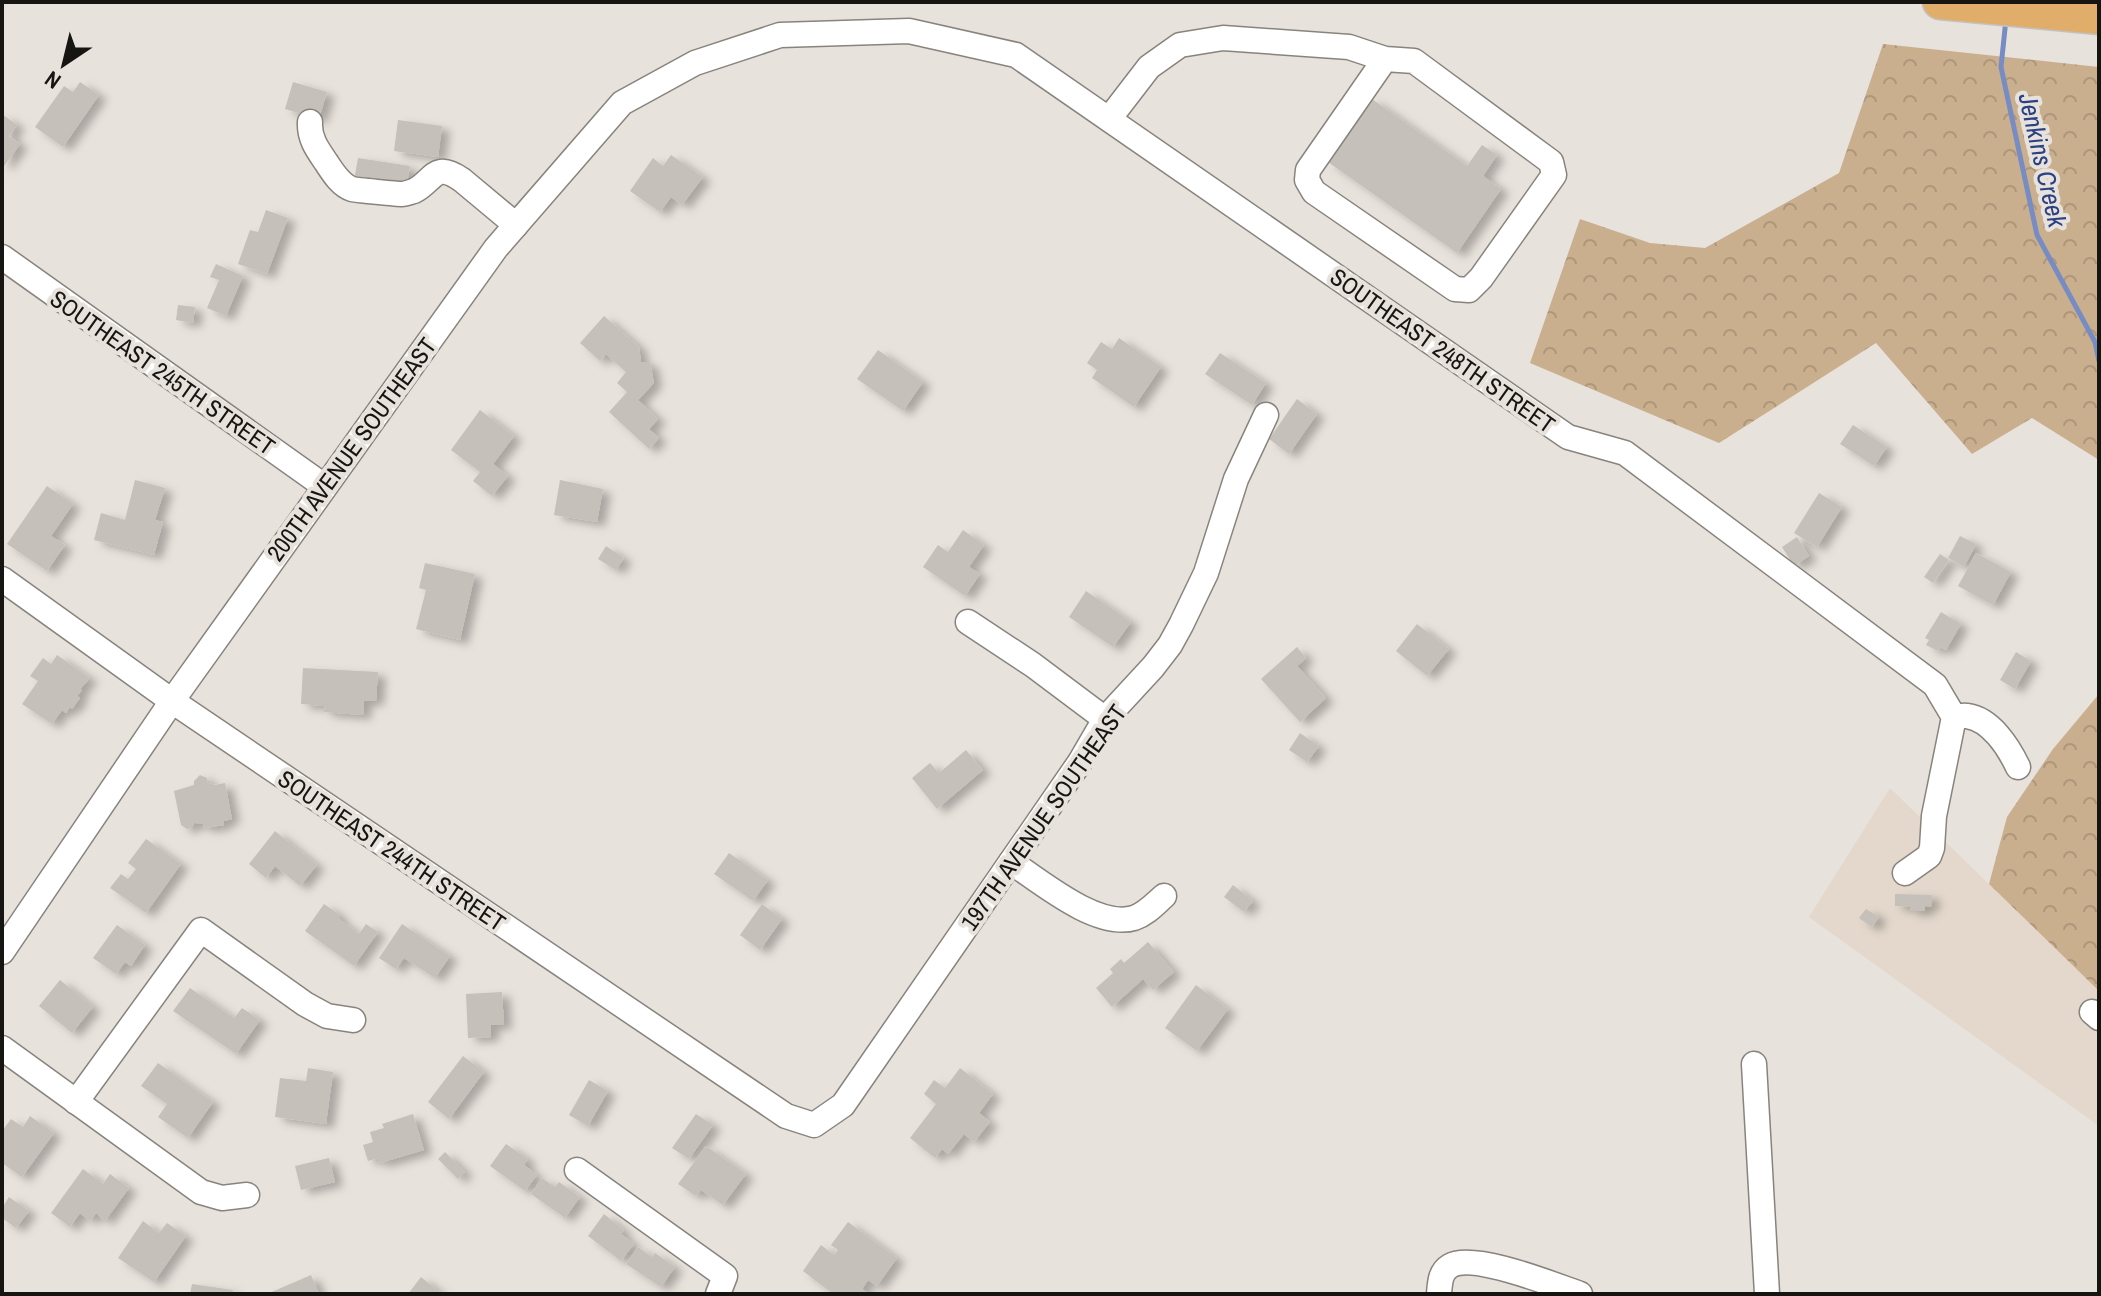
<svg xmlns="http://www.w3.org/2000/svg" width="2101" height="1296" font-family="'Archivo Narrow',sans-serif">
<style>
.built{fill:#e3d8cb}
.forest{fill:url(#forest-crowns)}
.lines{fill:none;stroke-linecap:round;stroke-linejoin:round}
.stream{stroke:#778cc3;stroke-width:5}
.building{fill:#c5c0b9;filter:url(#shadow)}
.minor-casing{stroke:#88837d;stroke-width:27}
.highway-casing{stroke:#c3c2c1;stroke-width:37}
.minor{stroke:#fff;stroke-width:24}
.highway{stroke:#e1ad6a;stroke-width:34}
.labels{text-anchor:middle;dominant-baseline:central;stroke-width:8;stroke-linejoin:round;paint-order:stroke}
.street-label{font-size:24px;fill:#171512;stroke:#e8e2dc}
.water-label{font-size:26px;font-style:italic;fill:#2c4184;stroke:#e8e2dc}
</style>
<defs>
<pattern id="forest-crowns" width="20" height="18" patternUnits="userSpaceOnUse" patternTransform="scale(2)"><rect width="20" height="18" fill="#caaf8e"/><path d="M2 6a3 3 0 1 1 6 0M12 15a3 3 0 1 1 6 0" fill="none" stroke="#ad9679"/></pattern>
<filter id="shadow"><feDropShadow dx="8" dy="4.5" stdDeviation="4" flood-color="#0004"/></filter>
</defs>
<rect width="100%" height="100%" fill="#e8e2dc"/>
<!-- built -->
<path class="built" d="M1890,788l209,203v135l-290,-209z"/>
<!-- forest -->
<g class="forest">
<path d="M1883,44l216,23v393l-67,-42 -60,36 -96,-111 -157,100 -189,-80 50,-144 70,24 55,5 134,-75z"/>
<path d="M2099,694v297l-110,-107 18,-67 46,-68z"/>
</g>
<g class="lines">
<!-- stream -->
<path class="stream" d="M2006,19l-5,48 36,168 58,107 4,19"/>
</g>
<!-- building -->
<g class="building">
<path d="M80,82l19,13 -36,52 -28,-20 29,-41 9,6z"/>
<path d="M293,82l34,10 -8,27 -34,-10z"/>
<path d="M1372,99l95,67 15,-21 15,10 -14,21 18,13 -44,64 -129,-91z"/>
<path d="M2,114l15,11 -8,11 11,8 -16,22 -2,-1z"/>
<path d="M398,120l44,6 -4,31 -44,-6z"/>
<path d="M671,155l32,22 -21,28 -11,-8 -11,15 -30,-21 23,-33 10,8z"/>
<path d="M358,158l52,8 -4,23 -52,-8z"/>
<path d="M266,210l22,8 -21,56 -29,-10 12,-34 8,2z"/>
<path d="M216,264l27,12 -17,40 -19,-8 12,-28 -9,-3z"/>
<path d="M178,305l17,2 -2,16 -17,-3z"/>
<path d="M604,316l35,31 2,15h9l4,21 -16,17 20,19 -9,10 10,9 -10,11 -40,-37 18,-20 -10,-9 9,-11 -20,-18 -6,7 -20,-18z"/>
<path d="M1119,338l42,29 -27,40 -42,-29 5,-8 -10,-7 14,-21 11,7z"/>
<path d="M878,350l45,32 -20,29 -46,-32z"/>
<path d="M1220,353l46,30 -14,22 -47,-31z"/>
<path d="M1297,399l20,15 -28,40 -20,-15z"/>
<path d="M480,410l34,26 -21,28 15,12 -16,20 -19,-15 7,-9 -29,-22z"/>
<path d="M1853,425l34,22 -13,19 -34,-22z"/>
<path d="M135,480l30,8 -10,32 8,2 -9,33 -60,-15 7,-27 24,7z"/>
<path d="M560,480l43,9 -6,33 -43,-7z"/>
<path d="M47,486l26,18 -22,32 14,9 -18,26 -40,-27z"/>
<path d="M1819,493l23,14 -25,40 -23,-14z"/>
<path d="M963,530l21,15 -15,22 11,7 -15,22 -42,-29 15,-22 10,7z"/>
<path d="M1960,536l16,8 -12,23 -16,-9z"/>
<path d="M1797,537l12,19 -15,10 -12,-19z"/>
<path d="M606,546l18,12 -8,12 -18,-11z"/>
<path d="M1976,553l35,19 -18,33 -35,-19z"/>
<path d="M1940,554l9,6 -16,23 -9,-6z"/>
<path d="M425,563l50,11 -15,66 -44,-11 10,-39 -7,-2z"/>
<path d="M1086,591l45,31 -18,25 -44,-30z"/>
<path d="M1941,612l20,12 -15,26 -6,-3 -2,4 -12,-6 3,-5 -4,-2z"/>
<path d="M1417,624l32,25 -22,27 -31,-25z"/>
<path d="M1297,647l9,11 -9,8 29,32 -26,24 -39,-43z"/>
<path d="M2016,652l15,9 -16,28 -15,-9z"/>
<path d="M57,655l33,23 -10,11 2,1 -5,6 3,2 -8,11 -2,-2 -4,6 -4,-3 -10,14 -30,-20 16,-23 -8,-5 13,-18 8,6z"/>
<path d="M303,668l75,4 -2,29h-12l-1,14 -39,-3 1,-6 -24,-2z"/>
<path d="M1300,733l19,13 -12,16 -18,-12z"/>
<path d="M966,750l17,20 -46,39 -25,-31 18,-15 9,10z"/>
<path d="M200,775l7,3 1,5 7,2 10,-2 7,36 -8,2v4l-20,3 -1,-4h-6l-2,-2 -4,6 -4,1 -6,-4 -7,-34 20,-6v-4z"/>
<path d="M275,831l42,34 -17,21 -25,-20 -9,12 -17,-14z"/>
<path d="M146,839l35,25 -35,49 -36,-25 11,-14 7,5 8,-10 -8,-6z"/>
<path d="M729,853l39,27 -15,21 -39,-27z"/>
<path d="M1233,885l20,16 -9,11 -20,-15z"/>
<path d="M1895,894l37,1 -1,12 -6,-1v5h-15l1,-4 -16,-1z"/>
<path d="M324,904l16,11 -2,3 21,16 7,-10 12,8 -24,34 -49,-35z"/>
<path d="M762,904l20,15 -22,31 -20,-15z"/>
<path d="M1866,909l13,8 -7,10 -13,-9z"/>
<path d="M402,924l48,32 -15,22 -31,-20 -8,11 -17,-11z"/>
<path d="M117,925l28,20 -14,21 -6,-4 -9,12 -23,-16z"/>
<path d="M1148,942l26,30 -21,18 -10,-11 -31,28 -16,-19 17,-15 -3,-4 11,-10 3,4z"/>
<path d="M60,980l33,27 -21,26 -33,-27z"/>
<path d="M1196,985l32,24 -31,42 -32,-23z"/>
<path d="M190,988l44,30 8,-10 18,12 -24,34 -63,-43z"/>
<path d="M502,992l2,33h-13v12l-23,1 -2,-44z"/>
<path d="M463,1056l21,16 -35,47 -21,-17z"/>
<path d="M158,1063l55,39 -25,36 -30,-21 9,-13 -26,-18z"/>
<path d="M308,1068l25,4 -7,52 -51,-7 5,-39 26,3z"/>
<path d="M960,1068l33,26 -14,19 11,9 -16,20 -10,-8 -16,20 -6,-5 -7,9 -25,-20 26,-34 -12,-10 10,-14 11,8z"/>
<path d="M589,1080l19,11 -20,35 -19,-11z"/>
<path d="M413,1114l11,36 -44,13 -2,-5 -10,3 -5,-16 10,-3 -3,-10 14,-4 -2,-4z"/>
<path d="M696,1114l17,11 -24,34 -17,-11z"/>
<path d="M30,1116l24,17 -32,44 -20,-14v-32l9,-12 12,8z"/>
<path d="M506,1144l22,15 -4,6 13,10 -12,16 -35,-25z"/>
<path d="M706,1146l40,28 -23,31 -22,-15 -5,6 -18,-12z"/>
<path d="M445,1152l20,20 -7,7 -20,-20z"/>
<path d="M329,1158l6,24 -34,8 -6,-24z"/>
<path d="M83,1169l20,15 7,-10 19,14 -24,33 -9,-8 -6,8 -10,-8 -10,14 -19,-14z"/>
<path d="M542,1178l13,9 4,-5 21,15 -15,21 -34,-24z"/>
<path d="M9,1197l20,14 -13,17 -14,-10v-10z"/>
<path d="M604,1214l20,16 -3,4 13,10 -13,17 -33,-25z"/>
<path d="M143,1221l16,12 8,-10 19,13 -32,46 -36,-24z"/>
<path d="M848,1222l49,36 -20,28 -9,-6 -6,9 7,5h-36l-30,-23 18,-26 13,10 4,-5 -7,-5z"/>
<path d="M638,1247l14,10 3,-4 20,14 -14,20 -35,-23z"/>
<path d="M311,1275l8,19h-52z"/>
<path d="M421,1277l21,17h-34z"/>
<path d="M192,1284l41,6 -1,4h-42z"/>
</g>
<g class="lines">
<!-- minor casing -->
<g class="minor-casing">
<g id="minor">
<path d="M1109,119l40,-52 31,-22 43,-7 126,9 36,12 -77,111 -1,10 7,12 141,97 14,1 12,-12 73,-103 -3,-13 -137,-101 -29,-2"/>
<path d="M310,122c-1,16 7,27 16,40 6,9 14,23 26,27 3,1 46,5 50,5 4,0 8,-2 12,-3 20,-10 20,-31 48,-11l54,45"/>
<path d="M2,257l322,229"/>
<path d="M2,579l170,122 614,415 28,9 29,-20 237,-343 25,-43 48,-52 17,-22 11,-20 25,-52 30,-94 30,-64"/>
<path d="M968,622l65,43 72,54"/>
<path d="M1954,717c4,0 9,-2 13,-1 24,3 42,32 51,51"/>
<path d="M1011,862c30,20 86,67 123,56 12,-4 21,-14 30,-22"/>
<path d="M2,952l170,-251 324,-453 126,-145 73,-40 85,-28 129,-4 107,24 552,382 57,16 310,232 19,32 -20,99 -2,32 -3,8 -24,17"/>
<path d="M2092,1012l7,6"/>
<path d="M2,1048l199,144 21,6 25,-3"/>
<path d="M1754,1064l13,230"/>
<path d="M76,1102l125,-172 104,74 22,12 26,4"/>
<path d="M577,1170l148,106 -7,18"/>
<path d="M1439,1294c1,-11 1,-22 11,-28 23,-14 104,19 130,28"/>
</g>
</g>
<!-- highway casing -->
<g class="highway-casing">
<path id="highway" d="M1940,2l159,15"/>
</g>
<!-- minor -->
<use href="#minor" class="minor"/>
<!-- highway -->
<use href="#highway" class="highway"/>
</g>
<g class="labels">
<!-- street labels -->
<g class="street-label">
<text transform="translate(1443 350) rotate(35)">SOUTHEAST 248TH STREET</text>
<text transform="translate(163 372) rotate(35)">SOUTHEAST 245TH STREET</text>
<text transform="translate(351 449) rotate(-54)">200TH AVENUE SOUTHEAST</text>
<text transform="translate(1043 817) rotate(-55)">197TH AVENUE SOUTHEAST</text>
<text transform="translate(392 850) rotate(34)">SOUTHEAST 244TH STREET</text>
</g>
<!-- water labels -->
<g class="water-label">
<text transform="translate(2043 160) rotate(77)">Jenkins Creek</text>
</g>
</g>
<!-- border -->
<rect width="2101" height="1296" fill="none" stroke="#171512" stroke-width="8"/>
<!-- north arrow -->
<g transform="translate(64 64) rotate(215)" stroke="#e8e2dc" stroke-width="6" paint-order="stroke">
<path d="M0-6L14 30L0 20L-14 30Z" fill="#171512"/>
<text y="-12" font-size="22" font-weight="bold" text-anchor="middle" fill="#171512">N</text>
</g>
</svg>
